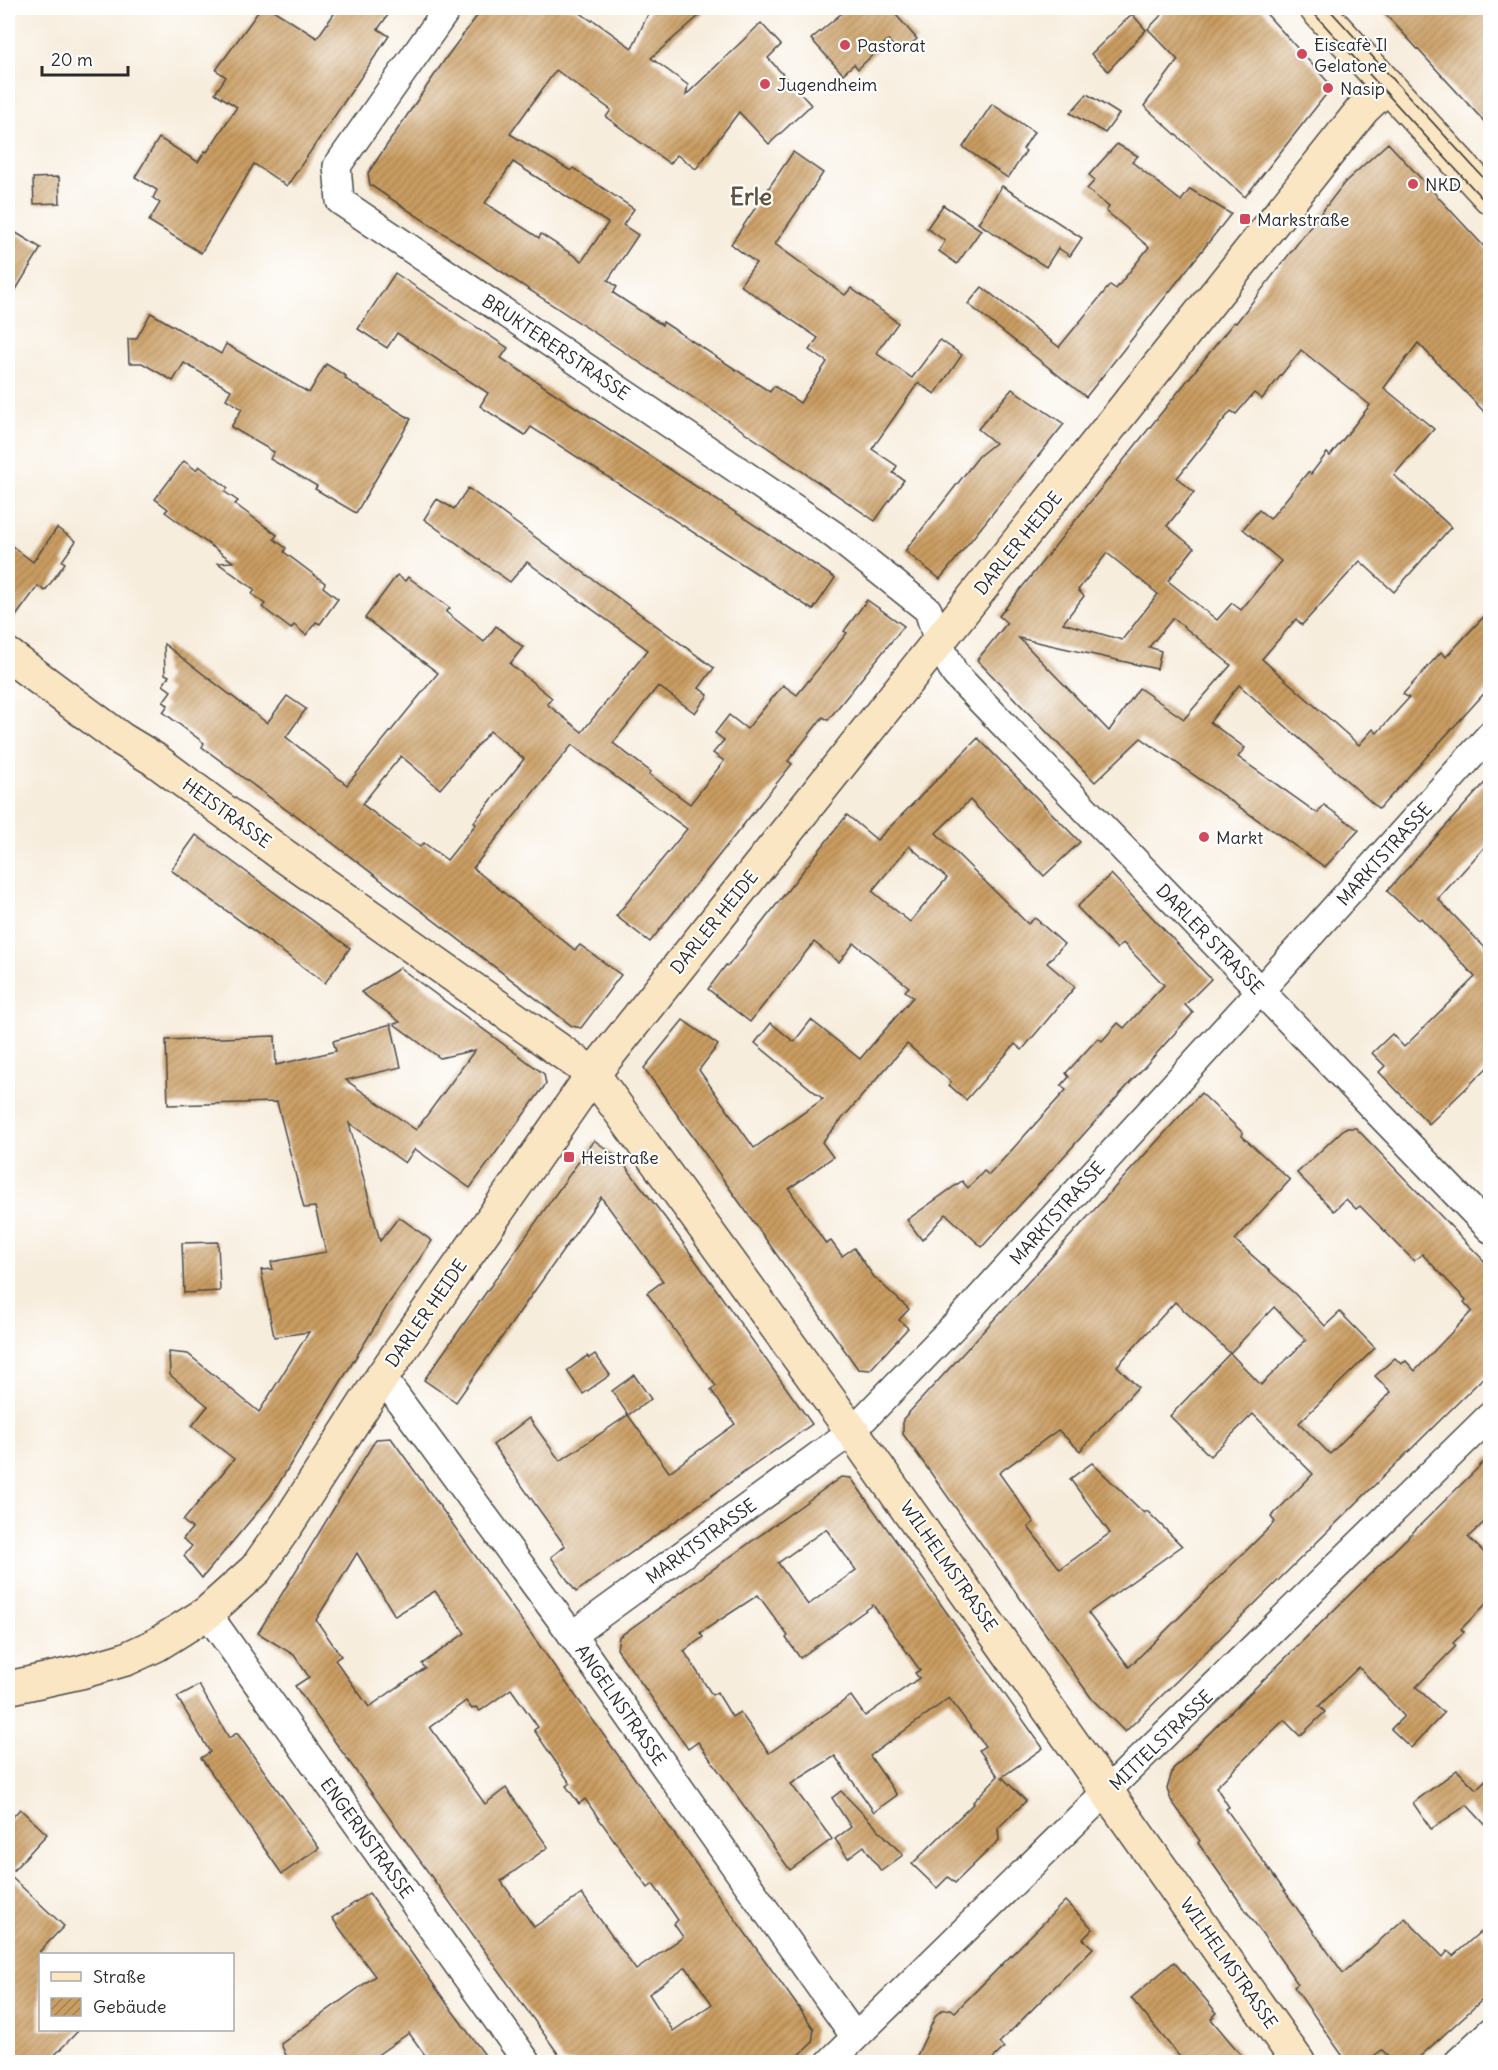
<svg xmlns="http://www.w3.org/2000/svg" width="1498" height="2070" font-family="Delius,sans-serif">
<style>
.building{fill:url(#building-hatch);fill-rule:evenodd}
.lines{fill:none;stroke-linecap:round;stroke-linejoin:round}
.street-casing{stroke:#4a4846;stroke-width:30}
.secondary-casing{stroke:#4a4846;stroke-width:36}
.street{stroke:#fff;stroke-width:27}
.secondary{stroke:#fbe6c4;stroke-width:33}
.tram{stroke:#2b2b2b;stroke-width:1.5}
.poi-dot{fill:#d1495b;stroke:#fff;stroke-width:2}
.labels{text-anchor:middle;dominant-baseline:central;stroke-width:4.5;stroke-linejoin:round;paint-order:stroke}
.poi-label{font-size:18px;fill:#2b2b2b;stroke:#fff;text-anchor:start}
.street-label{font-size:18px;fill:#2b2b2b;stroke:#fff}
.district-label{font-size:24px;font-weight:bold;fill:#63533e;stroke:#fff}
</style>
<defs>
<pattern id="building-hatch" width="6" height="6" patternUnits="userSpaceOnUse" patternTransform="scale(1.5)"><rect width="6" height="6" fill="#ca9d62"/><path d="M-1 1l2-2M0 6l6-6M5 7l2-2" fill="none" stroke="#a48051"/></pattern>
</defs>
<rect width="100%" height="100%" fill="#fff"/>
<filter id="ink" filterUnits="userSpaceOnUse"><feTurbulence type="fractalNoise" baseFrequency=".0167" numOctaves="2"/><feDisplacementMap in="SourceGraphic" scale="12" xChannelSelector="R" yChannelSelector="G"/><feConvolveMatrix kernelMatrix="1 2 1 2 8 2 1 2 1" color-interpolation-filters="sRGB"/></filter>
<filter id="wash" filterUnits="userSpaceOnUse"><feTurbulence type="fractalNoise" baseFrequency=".008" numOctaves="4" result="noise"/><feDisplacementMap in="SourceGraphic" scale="24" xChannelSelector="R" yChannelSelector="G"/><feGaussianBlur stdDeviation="1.35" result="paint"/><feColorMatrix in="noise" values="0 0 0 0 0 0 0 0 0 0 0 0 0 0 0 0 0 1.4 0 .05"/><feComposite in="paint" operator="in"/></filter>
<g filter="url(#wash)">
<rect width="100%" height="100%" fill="#f7eddd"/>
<g id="blocks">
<!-- building -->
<g class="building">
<path d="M261,8h9l47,30 21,-30h55l-15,21 11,7 -102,150 -33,-22 -53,89 -52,-32 11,-18 -7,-5 4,-8 -22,-13 24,-39 39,24 7,-11 2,1 30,-45 -22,-14 11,-16 -10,-7z"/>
<path d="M483,8h90l19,13 1,-1 39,28 19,-40h57l-57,50 37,27 -2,10 75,-72 20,22 -13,13 43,47 -42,39 -30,-32 -43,57 -19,-14 -7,9 -64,-47 5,-7 -55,-40 -46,64 61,37 2,-3 61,41 -11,16 15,10 -30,45 9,7 -4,6 49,32 1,-3 107,70 4,-6 26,17 27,-41 -18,-12 9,-12 -78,-53 16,-22 -25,-19 62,-92 30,21 -48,71 70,51 6,-7 47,35 -22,30 36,25 28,-38 22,15 -27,39 -17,-11 -46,66 25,17 -4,7 11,7 -29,41 -154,-105 -351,-231 -2,-12 80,-118zM513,162l95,61 -26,38 -41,-27 -2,4 -54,-35z"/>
<path d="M848,8h42l27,31 -17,14 -12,-13 -30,29 -4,-5 -11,10 -32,-35z"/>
<path d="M1168,8h93l67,74v10l-83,105 -101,-91 34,-46 -30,-31z"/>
<path d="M1380,8h111v121l-78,-85z"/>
<path d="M1132,14l14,16 -38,41 -17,-17z"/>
<path d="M1087,94l32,20 -14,19 -35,-20z"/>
<path d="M992,104l42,28 -11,17 3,2 -18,27 -45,-31z"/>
<path d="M1388,143l103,111v165l-73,-76 -34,45 50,41 -40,46 57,52 -57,65 -34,-31 -58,64 -6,-6 -34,40 97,86 14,-16 4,4 32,-35 -6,-4 38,-42 5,5 45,-48v77l-112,123 -140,-124 -29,37 35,26 -7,9 79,56 7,-8 35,25 -34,37 -184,-129 -46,44 -118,-122 30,-37 -8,-7 235,-294 2,1 109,-141zM1301,350l69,55 -40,51 -3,-3 -16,21 -3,-2 -38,47 -11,-9 -16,19 38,32 -40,49 -9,-7 -15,17 -49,-39 26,-33 -27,-22 27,-34 -17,-14 54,-67 5,3 18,-21 8,6zM1107,553l51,41 -36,46 -59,-17 21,-27 -6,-6zM1173,618l58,47 -47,54 -45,-31 -30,43 -90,-93 138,31 4,-18 -12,-4z"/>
<path d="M1117,144l21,12 -6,6 49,39 9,-12 41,25 -145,183 -118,-93 14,-17 77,60 51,-62 6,4 33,-42 -43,-36 3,-4 -22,-18 8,-9 -6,-5z"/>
<path d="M59,177l1,26 -26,1 -1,-26z"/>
<path d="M1002,186l80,52 -12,18 -12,-8 -12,19 -68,-44z"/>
<path d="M943,205l38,25 -24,34 -18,-13 6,-10 -18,-13z"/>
<path d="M8,228l33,20 -33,55z"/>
<path d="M395,273l113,75 -7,10 334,220 -22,32 -282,-183 -6,8 -30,-19 -15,-10 8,-13 -91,-60 -10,15 -29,-19z"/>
<path d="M151,313l70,41 5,-10 83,49 17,-29 20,12 -1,3 66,40 -55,94 -41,-24 2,-3 -47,-27 4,-7 -43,-25 11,-18 -16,-10 5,-9 -47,-27 -11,18 -31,-18h-13l-1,-24h8z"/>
<path d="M1012,389l52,35 -124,155 -35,-28 74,-95 16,-13 -17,-14z"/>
<path d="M184,461l12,9 3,-4 29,22 -3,4 13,9 -3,3 42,31 -3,4 12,9 -2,4 41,31 -2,4 15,12 -18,25 -4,-2 -10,13 -12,-10 -3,4 -29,-22 3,-3 -13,-10 3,-4 -37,-27 15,-1 -68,-50 3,-3 -13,-10z"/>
<path d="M468,488l246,180 -15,20 9,7 -13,18 -37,-27 -45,57 38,29 -2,2 41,30 34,-43 -11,-8 11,-13 -9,-7 14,-18 18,14 36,-44 14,10 50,-62 -3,-2 23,-31 37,26 -76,94 -5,-3 -35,44 4,3 -142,178 -34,-26 71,-87 -115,-84 -29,35 -70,88 102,82 5,-5 41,30 -40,53 -9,-2 -279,-213 -1,1 -90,-67 2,-4 -41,-31 5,-7 -5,-3 8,-11 -8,-6 6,-9 -4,-2 -1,-30 103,79 20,-27 19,13 -20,28 61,48 91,-112 -73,-55 32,-43 8,6 3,-4 42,31 -4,4 38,30 12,-16 27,21 -13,17 42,34 -5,6 35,28 66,-82 -121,-88 -17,20 -86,-63 13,-20 17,10zM490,731l34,28 -50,63 2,2 -29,36 -23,-17 -4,4 -58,-43 39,-48 39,33z"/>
<path d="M57,528l19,13 -14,20 3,2 -20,28 -7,-5 -30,41v-84l25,19z"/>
<path d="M978,738l102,104 -36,34 -74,-76 -34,33 92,91 7,-6 29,26 -17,19 28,24 -53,63 -7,-6 -49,56 -17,-15 2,-3 -44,-38 -85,98 11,15 -44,32 37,55 5,-3 11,15 12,-8 20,29 35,32 -10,11 9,8 -38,42 -12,-1 -214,-301 39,-48 35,25 -19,25 55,78 69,-49 -68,-56 16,-20 23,19 17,-22 49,39 53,-62 -8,-6 4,-4 -55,-44 -15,19 -25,-20 -64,80 -42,-33 18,-24 2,1 119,-151 30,25zM909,846l38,32 -37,44 -38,-31z"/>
<path d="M1491,776v64l-53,59 53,55v110l-62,60 -50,-52 6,-6 -13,-13 20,-19 12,13 71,-70 -54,-59 -2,2 -32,-29z"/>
<path d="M196,835l154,113 -25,35 -154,-113z"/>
<path d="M1111,874l100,105 -26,26 8,8 -211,234 -36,-33 -24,26 -15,-20 55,-39 6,7 16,-17 5,4 77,-85 -5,-4 8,-9 -3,-4 32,-35 4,3 16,-18 6,5 40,-43 -41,-42 -6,6 -40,-42z"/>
<path d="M400,968l144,106 2,10 -76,104 -55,-39 -10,14 -56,-40 31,118 19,-24 33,24 -43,62 -118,193 -69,82 -18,-22 8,-10 -9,-7 9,-11 -9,-7 51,-62 -42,-33 16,-20 -38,-31 -1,-23 19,2 71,58 50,-80 -35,5 -13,-67 12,-1 -2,-7 55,-10 -11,-45 -11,1 -27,-106 -109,3 -2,-65 109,-4 1,29 60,-14 -3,-10 58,-17 10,43 -55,13 70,50 59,-80 -35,8 -46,-34 6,-2 -39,-30z"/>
<path d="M1201,1093l42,40 -1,3 48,44 -55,60 60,54 30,32 15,-14 35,36 -76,75 31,31 61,-62 -16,-16 20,-18 6,6 5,-3 9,10 57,-60 -8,-9 2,-2 -44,-46 -8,7 -54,-55 -4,3 -10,-10 -12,12 -37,-38 48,-45h11l135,140v102l-366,362 -33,-33 -189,-265v-15zM1175,1302l55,51 -60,63 40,40 43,-42 60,60 -42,43 4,5 -146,145 -41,-54 94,-67 -35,-35 -3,2 -52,-50 -22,16 40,54 -50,36 -32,-42 6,-5 -35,-49 59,-43 22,21 58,-64 -21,-21zM1274,1307l32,33 -45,45 -31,-32z"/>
<path d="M594,1140l26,19 46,60 146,205 -236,168 -25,-35 14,-11 -72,-101 36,-27 31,43 68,-46 41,57 66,-48 -24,-34 5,-4 -69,-93 16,-12 -62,-84 -145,205 -32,-22z"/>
<path d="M218,1242l2,49 -36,2 -2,-50z"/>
<path d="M595,1354l15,21 -27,19 -16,-23 20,-15 2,2z"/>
<path d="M634,1375l17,24 -23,16 -16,-24z"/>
<path d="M391,1438l423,591 -2,14 -20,19h-228l-269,-376 14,-9 -15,-22 -36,-22 118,-194zM357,1553l38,63 40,-25 30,42 -43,31 3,4 -56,39 -34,-47 6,-4 -25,-36zM511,1689l27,38 -4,3 36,53 -4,3 13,18 6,-5 63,89 5,-4 25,36 -4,4 9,13 -47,33 -54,-76 -48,33 -33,-46 47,-34 -42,-59 -21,16 -55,-77 36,-26 6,8 4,-2 4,4zM686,1967l26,37 -39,27 -24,-37z"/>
<path d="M1491,1455v61l-23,21 23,22v40l-30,30 3,3 -11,11 3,3 -40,41 28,26 -33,35 -20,-19 13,-13 -45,-49 -40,39 6,6 -25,24 -16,-16 -68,67 13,20 -3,2 117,164 62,-55 38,39 5,-6 5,5 27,-24 11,15v45l-77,70h-20l-12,-12 -17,12h-18l-53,-75 4,-3 -100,-141 2,-2 -29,-41 -4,-11 6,-20z"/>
<path d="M841,1477l10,1 192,270 -41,29 24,24 -28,27 1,12 -44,43 -7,-6 -11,11 -25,-24 62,-61 -1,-1 25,-26 -19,-26 6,-4 -36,-48 -79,58 27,39 -23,17 -39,-56 -44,28 41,55 -42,31 -92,-128 -10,7 -71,-100 2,-12zM826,1529l30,41 -48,35 -30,-42zM758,1595l30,41 -2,2 14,20 73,-53 47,65 -5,3 4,5 -54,38 -14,-20 -82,57 -29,-41 -8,5 -15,-25 -5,3 -28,-44 19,-14 -3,-4z"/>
<path d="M199,1685l30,53 8,-5 82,115 -37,26 -81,-116 9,-6 -33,-55z"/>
<path d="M1457,1770l19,19 15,-14v56l-24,-26 -36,24 -18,-26z"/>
<path d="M841,1791l62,64 -22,16 -17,-25 -16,12 -13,-19 16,-12 -19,-29z"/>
<path d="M20,1809l27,25 -38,41 55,51 -24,25v79h39l-31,32h-40v-240z"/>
<path d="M369,1893l79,112 42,57h-60l-21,-29 -42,29h-78l-8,-18 94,-68 -43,-58z"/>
<path d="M1065,1901l28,28 -10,10 10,9 -94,95 5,5 -15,14h-75l22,-47 6,-5 9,-1 4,3z"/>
<path d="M1174,1962l43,51 -6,6 36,43h-63l-53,-64z"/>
</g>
</g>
</g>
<g filter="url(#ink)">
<use href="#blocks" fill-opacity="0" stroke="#4a4846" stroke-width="1.5"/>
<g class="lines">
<!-- street casing -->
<g class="street-casing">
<g id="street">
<path d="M448,8l-111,158 3,35 494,334 94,75 10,32 17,32 535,555"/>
<path d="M382,1377l190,258 283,402"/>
<path d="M207,1613l320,449"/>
<path d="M572,1635l280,-204 103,-106 305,-334 230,-256"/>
<path d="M830,2062l660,-646"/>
<path d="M1458,2062l32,-30"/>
</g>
</g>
<!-- secondary casing -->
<g class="secondary-casing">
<g id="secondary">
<path d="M1316,8l174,189"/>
<path d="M8,655l113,84 33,20 129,96 310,219 259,357 446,631"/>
<path d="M8,1688l73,-16 45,-13 30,-14 51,-32 49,-44 32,-46 94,-146 211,-303 646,-809 124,-156 24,-23"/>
</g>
</g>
<!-- street -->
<use href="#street" class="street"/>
<!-- secondary -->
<use href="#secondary" class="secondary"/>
<!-- tram -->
<g class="tram">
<path d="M1309,8l181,199"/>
<path d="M1328,8l162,177"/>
</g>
</g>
</g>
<!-- markers -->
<g class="poi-dot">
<circle cx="845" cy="45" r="6"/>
<circle cx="1302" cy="54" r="6"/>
<circle cx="765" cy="84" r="6"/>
<circle cx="1328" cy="88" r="6"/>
<circle cx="1413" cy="184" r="6"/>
<rect x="1239" y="213" width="12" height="12" rx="3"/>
<circle cx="1204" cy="837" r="6"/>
<rect x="563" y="1151" width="12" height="12" rx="3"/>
</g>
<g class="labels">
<!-- poi labels -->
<g class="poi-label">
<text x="1314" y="44">Eiscafè Il<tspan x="1314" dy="21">Gelatone</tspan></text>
<text x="857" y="45">Pastorat</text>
<text x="777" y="84">Jugendheim</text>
<text x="1340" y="88">Nasip</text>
<text x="1425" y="184">NKD</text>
<text x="1257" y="219">Markstraße</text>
<text x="1216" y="837">Markt</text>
<text x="581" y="1157">Heistraße</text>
</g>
<!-- street labels -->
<g class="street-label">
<text transform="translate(556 347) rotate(34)">BRUKTERERSTRASSE</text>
<text transform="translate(1018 543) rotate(-51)">DARLER HEIDE</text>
<text transform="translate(227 813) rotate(36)">HEISTRASSE</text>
<text transform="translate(1384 854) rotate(-48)">MARKTSTRASSE</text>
<text transform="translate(714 922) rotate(-51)">DARLER HEIDE</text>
<text transform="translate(1210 939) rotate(46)">DARLER STRASSE</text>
<text transform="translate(1057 1213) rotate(-48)">MARKTSTRASSE</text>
<text transform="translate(426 1313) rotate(-55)">DARLER HEIDE</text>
<text transform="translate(701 1541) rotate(-36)">MARKTSTRASSE</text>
<text transform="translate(949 1566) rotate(55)">WILHELMSTRASSE</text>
<text transform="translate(621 1705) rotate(55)">ANGELNSTRASSE</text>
<text transform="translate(1161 1740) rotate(-44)">MITTELSTRASSE</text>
<text transform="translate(367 1838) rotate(54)">ENGERNSTRASSE</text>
<text transform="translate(1229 1963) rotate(55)">WILHELMSTRASSE</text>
</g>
<!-- district labels -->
<g class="district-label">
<text x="751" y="196">Erle</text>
</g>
</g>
<!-- margin -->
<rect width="1498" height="2070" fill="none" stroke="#fff" stroke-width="30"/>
<!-- legend -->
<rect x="39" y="1953" width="195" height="78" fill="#ffffff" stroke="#aaaaaa" stroke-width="1.5"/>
<rect x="51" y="1972" width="30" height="9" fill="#fbe6c4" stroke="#aaaaaa" stroke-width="1.5"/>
<text x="93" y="1983" font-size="18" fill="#2b2b2b">Straße</text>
<rect x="51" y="1998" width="30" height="18" fill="url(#building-hatch)" stroke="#aaaaaa" stroke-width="1.5"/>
<text x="93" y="2013" font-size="18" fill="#2b2b2b">Gebäude</text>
<!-- scale -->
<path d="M42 66v9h86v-9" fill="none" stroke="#2b2b2b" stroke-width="3"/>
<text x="51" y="66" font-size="18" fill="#2b2b2b" stroke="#ffffff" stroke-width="4.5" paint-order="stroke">20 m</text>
</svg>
